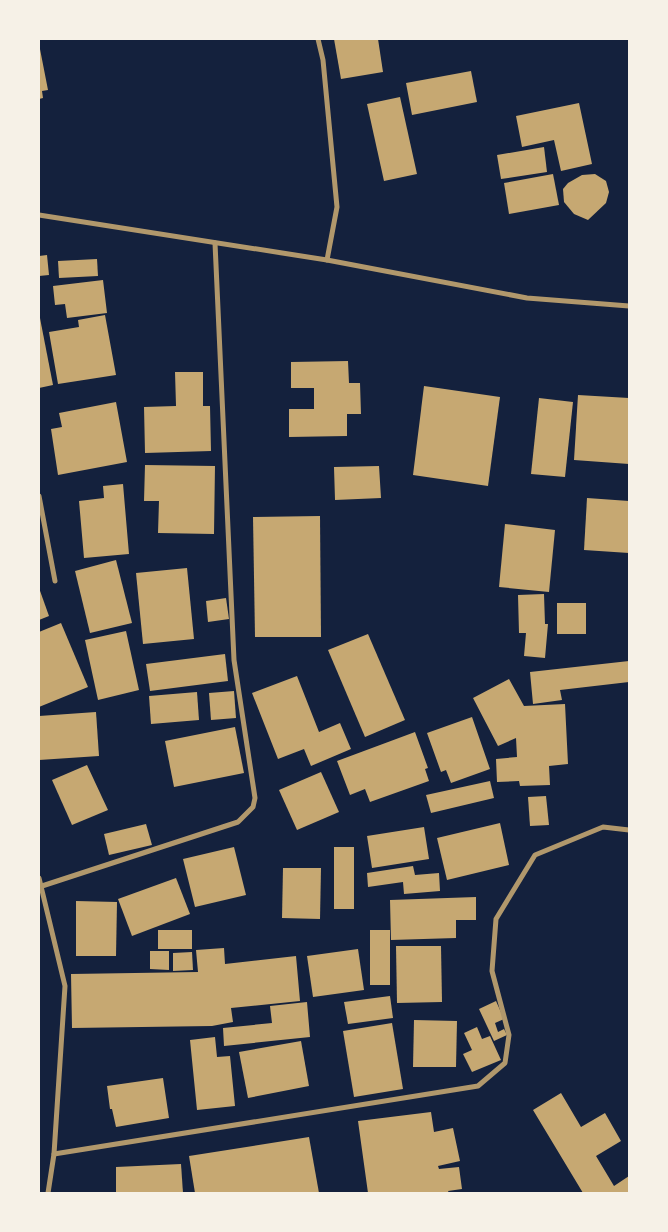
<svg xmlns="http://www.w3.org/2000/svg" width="668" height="1232" font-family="Barlow,sans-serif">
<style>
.building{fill:#c6a872}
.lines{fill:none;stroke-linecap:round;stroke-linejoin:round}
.minor{stroke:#b1986c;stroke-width:5}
</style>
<rect width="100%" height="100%" fill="#14213d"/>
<!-- building -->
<g class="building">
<path d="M334,39h44l5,33 -42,7z"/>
<path d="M39,44l9,46 -6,1 1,7 -4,1z"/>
<path d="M471,71l6,31 -65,13 -6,-32z"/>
<path d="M400,97l17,77 -33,7 -17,-77z"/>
<path d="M579,103l13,61 -31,7 -7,-31 -32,7 -6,-31z"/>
<path d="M544,147l3,25 -46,7 -4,-24z"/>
<path d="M553,174l6,31 -50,9 -5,-31z"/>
<path d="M595,174l11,7 3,11 -3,11 -18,17 -14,-6 -10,-12 -1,-13 5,-6 14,-8z"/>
<path d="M47,255l2,20 -10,1v-20z"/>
<path d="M97,259l1,17 -39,2 -1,-17z"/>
<path d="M103,280l4,33 -40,5 -2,-14 -10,1 -2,-19z"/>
<path d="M39,313l14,72 -14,3z"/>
<path d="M105,315l11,60 -58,9 -9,-52 30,-5 -1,-7z"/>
<path d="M348,361l1,22h11l1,31h-14v22l-58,1v-28h25v-21h-23v-26z"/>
<path d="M175,372h28v34h7l1,45 -66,2 -1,-46 32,-1z"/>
<path d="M424,386l76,11 -12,89 -75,-11z"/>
<path d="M578,395l51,3v66l-55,-4z"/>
<path d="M539,398l34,4 -8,75 -34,-3z"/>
<path d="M116,402l11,60 -69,13 -7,-46 11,-2 -3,-14z"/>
<path d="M145,465l70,1 -1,68 -56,-1 1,-32h-15z"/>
<path d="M379,466l2,32 -46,2 -1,-33z"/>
<path d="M123,484l6,70 -45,4 -5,-57 25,-3 -1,-12z"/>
<path d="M587,498l42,3v52l-45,-3z"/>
<path d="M320,516l1,121h-66l-2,-120z"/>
<path d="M505,524l50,6 -6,62 -50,-5z"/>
<path d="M116,560l16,63 -42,10 -15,-62z"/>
<path d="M187,568l7,71 -51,5 -7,-71z"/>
<path d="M39,588l10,28 -10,4z"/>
<path d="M544,594l1,30h3l-3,34 -21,-2 2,-23h-7l-1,-38z"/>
<path d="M226,598l3,21 -21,3 -2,-21z"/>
<rect x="557" y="603" width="29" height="31"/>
<path d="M61,623l27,64 -49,20v-75z"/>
<path d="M126,631l13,59 -41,10 -13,-60z"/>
<path d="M368,634l37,86 -40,17 -37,-87z"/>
<path d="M225,654l3,27 -78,10 -4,-27z"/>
<path d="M629,661v21l-69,8 2,10 -29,4 -3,-32z"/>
<path d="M297,676l22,56 21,-9 11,26 -40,17 -7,-17 -26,10 -26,-66z"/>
<path d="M509,679l15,27 41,-2 3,60 -19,2 1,19 -30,1 -1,-5 -22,1 -1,-23 21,-2 -1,-19 -18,8 -25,-48z"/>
<path d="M234,691l2,27 -25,2 -2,-27z"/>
<path d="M197,692l2,28 -48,4 -2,-28z"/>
<path d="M96,712l3,44 -60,4v-44z"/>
<path d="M472,717l18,52 -39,14 -5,-13 -5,2 -14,-39z"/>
<path d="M235,727l9,46 -70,14 -9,-46z"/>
<path d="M415,732l13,36 -3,1 4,12 -59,21 -5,-13 -15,6 -13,-34z"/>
<path d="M87,765l21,45 -36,15 -20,-45z"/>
<path d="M321,772l18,40 -42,18 -18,-40z"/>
<path d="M490,781l4,17 -63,15 -5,-18z"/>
<path d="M546,796l3,29 -19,1 -2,-29z"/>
<path d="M500,823l9,42 -62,15 -10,-42z"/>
<path d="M146,824l6,21 -43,10 -5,-21z"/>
<path d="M424,827l5,32 -57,9 -5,-32z"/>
<path d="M234,847l12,48 -51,12 -12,-48z"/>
<rect x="334" y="847" width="20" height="62"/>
<path d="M413,866l2,9 24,-2 1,18 -36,3 -1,-12 -35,5 -1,-14z"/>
<path d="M283,868h38l-1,51 -38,-1z"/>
<path d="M176,878l14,36 -58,22 -14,-37z"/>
<path d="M476,897v23h-20v18l-65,2 -1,-40z"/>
<path d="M76,901l41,1 -1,54h-40z"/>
<rect x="158" y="930" width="34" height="19"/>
<rect x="370" y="930" width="20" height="55"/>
<path d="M396,946h45l1,56 -45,1z"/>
<path d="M224,948l1,16 71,-8 4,45 -69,7 2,14 -21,4 -140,2 -1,-54 127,-2 -2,-22z"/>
<path d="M358,949l6,41 -51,7 -6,-41z"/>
<path d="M150,951h19v19l-19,-1z"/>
<path d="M192,952l1,18 -20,1v-18z"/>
<path d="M390,996l3,22 -45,6 -4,-22z"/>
<path d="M496,1001l8,18 -9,4 3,9 6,-3 3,6 -13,6 -15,-32z"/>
<path d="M307,1002l3,35 -86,9 -1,-18 49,-5 -2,-17z"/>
<path d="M414,1020l43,1 -1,46h-43z"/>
<path d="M392,1023l11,66 -49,8 -11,-66z"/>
<path d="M477,1027l5,12 8,-3 11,24 -29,12 -9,-18 9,-4 -8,-17z"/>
<path d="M215,1037l2,20 13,-1 5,50 -38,4 -7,-70z"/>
<path d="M301,1041l8,45 -61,12 -9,-46z"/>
<path d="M163,1078l6,40 -53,9 -4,-18h-2l-3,-23z"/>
<path d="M561,1093l20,34 24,-14 16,28 -25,15 18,30 15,-10v17h-46l-50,-83z"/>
<path d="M431,1112l3,20 19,-4 7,33 -22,5 1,3 20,-2 3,22 -14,2 1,2h-81l-10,-72z"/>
<path d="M309,1137l10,56h-124l-6,-37z"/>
<path d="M181,1164l2,29h-67v-26z"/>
</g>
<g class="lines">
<!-- minor -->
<g class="minor">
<path d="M318,39l5,21 14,147 -10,53"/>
<path d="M39,215l288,45 200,38 102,8"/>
<path d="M39,496l16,85"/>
<path d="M39,878l26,108 -11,168 -6,39"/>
<path d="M39,884l3,2 196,-64 15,-15 2,-9 -21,-138 -19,-417"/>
<path d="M54,1154l424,-68 27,-23 4,-28 -17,-64 4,-52 39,-64 68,-28 26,3"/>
</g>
</g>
<!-- border -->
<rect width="668" height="1232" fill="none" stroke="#f6f1e7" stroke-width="80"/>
</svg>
